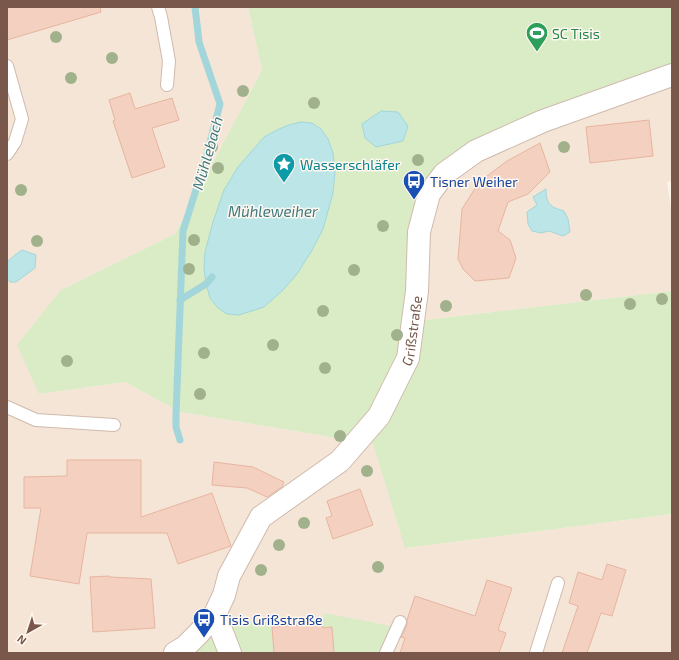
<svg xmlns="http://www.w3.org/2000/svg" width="679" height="660" font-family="'Exo 2',sans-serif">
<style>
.residential{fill:#f5e5d7}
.green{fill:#d9ecc6}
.water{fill:#bce5e8;stroke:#a2d6da}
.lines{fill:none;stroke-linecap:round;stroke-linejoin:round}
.stream{stroke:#a2d6da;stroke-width:7}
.building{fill:#f4d0c0;stroke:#e7b59f}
.service-casing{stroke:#d0baad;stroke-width:14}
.minor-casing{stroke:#d0baad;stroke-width:24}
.service{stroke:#fff;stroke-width:12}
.minor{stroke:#fff;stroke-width:22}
.tree{fill:#a1b18c}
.labels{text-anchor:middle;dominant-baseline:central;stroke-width:3;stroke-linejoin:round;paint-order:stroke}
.leisure-label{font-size:14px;fill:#27864d;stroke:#fff8f0;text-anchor:start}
.culture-label{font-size:14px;fill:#0d838f;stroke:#fff8f0;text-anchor:start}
.transit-label{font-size:14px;fill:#164399;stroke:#fff8f0;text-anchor:start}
.street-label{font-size:14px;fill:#79584b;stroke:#fff8f0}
.water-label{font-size:15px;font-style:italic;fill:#3d797e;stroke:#fff8f0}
</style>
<rect width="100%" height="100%" fill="#fdf4e9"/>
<!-- residential -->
<g class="residential">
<path d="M7,7h241l14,63 -87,164 -114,56 -22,104 86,-12 55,30 193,32 33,104 266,-34v139h-665z"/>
<path d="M672,72v109l-5,1 5,31v78l-257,30 15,-124 44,-49z"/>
</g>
<!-- green -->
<g class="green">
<path d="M248,7h424v65l-198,76 -44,49 -14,124 256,-30v223l-267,34 -32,-104 -193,-32 -55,-30 -86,12 -22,-49 44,-55 114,-56 87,-164z"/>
<path d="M324,613l67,13 -12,27h-45l-2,-25h-9l-1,-5z"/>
<path d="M271,622l3,31h-34l-11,-30z"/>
<path d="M211,629l10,24h-19l-5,-2z"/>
</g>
<!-- water -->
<g class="water">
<path d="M381,111l17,1 10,14 -5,15 -27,6 -11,-9 -3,-14z"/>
<path d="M301,122l11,1 9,6 7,10 5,14 2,19 -2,21 -10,36 -12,23 -14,22 -14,16 -19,17 -25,8 -12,-1 -9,-6 -8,-10 -4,-14 -2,-15 1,-17 8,-30 11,-32 14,-23 26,-30 15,-8 10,-4z"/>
<path d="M546,189c0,15 4,18 18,22l4,8 2,13 -7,4 -14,-5 -8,2 -9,-2 -4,-7 -1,-12 10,-7 -4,-8z"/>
<path d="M22,250l14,5 -1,13 -19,14h-6l-3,-4v-16l8,-7z"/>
</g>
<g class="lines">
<!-- stream -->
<g class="stream">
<path d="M180,300l26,-16 6,-7"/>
<path d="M180,440l-4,-13v-13l7,-183 23,-73 14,-54 -21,-62 -4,-35"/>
</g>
</g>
<!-- building -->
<g class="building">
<path d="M7,7h93l1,5 -94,28z"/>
<path d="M130,93l5,16 37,-11 7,22 -27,8 13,39 -33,11 -19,-57 2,-1 -6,-20z"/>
<path d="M649,120l4,36 -63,7 -4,-36z"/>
<path d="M540,143l10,29 -22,22 -20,8 -10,29 12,9 6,18 -7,20 -34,3 -12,-12 -5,-10 4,-50 17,-27 28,-21z"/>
<path d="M67,460h74v57l71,-24 19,53 -53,18 -11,-31h-80l-8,51 -49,-8 11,-68h-17v-31l43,-1z"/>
<path d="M214,462l39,5 31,15 -2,5 -15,10 -20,-9 -35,-3z"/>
<path d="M360,489l13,36 -40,14 -7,-21 6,-2 -5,-15z"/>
<path d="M607,564l19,6 -14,46 -11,-3 -14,40h-25l16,-47 -9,-3 9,-31 24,8z"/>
<path d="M109,576l1,1 41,2 4,49 -62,4 -3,-55z"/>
<path d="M487,580l25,8 -14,42 8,3 -7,20h-99l5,-15 -4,-1 6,-12v-5l8,-24 60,20z"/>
<path d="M322,623l1,5 9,-1 2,26h-60l-2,-26z"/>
</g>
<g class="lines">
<!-- service casing -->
<g class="service-casing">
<g id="service">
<path d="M158,7l3,10 8,44 -2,24"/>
<path d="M7,66l15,53 -7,23 -8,12"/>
<path d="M7,407l29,13 78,5"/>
<path d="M386,653l14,-31"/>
<path d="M536,653l22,-70"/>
</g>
</g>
<!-- minor casing -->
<g class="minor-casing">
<g id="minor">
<path d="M215,614l15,39"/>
<path id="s1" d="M175,653l10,-6 14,-14 16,-19 9,-19 5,-19 32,-59 79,-56 39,-45 29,-58 9,-67 2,-59 10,-38 15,-20 32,-23 67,-30 129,-46"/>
</g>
</g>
<!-- service -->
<use href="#service" class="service"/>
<!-- minor -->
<use href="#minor" class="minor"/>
</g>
<!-- trees -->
<g class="tree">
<circle cx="56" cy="37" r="6"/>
<circle cx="112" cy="58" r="6"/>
<circle cx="71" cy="78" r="6"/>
<circle cx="243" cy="91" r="6"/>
<circle cx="314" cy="103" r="6"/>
<circle cx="212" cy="147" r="6"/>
<circle cx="564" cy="147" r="6"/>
<circle cx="418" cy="160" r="6"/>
<circle cx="218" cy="168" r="6"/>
<circle cx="21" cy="190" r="6"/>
<circle cx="383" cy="226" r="6"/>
<circle cx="194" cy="240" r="6"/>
<circle cx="37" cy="241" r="6"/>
<circle cx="189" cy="269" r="6"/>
<circle cx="354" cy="270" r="6"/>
<circle cx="586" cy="295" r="6"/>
<circle cx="662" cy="299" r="6"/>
<circle cx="630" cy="304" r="6"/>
<circle cx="446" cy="306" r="6"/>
<circle cx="323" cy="311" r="6"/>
<circle cx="397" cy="335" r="6"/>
<circle cx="273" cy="345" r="6"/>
<circle cx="204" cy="353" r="6"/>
<circle cx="67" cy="361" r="6"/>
<circle cx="325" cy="368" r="6"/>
<circle cx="200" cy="394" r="6"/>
<circle cx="340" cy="436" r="6"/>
<circle cx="367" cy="471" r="6"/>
<circle cx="304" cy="523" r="6"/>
<circle cx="279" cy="545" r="6"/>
<circle cx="378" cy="567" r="6"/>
<circle cx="261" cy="570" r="6"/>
</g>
<!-- icons -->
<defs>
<g id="stadium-pin" transform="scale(1.15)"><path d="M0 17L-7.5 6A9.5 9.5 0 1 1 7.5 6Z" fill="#2e9e5b" stroke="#fff8f0"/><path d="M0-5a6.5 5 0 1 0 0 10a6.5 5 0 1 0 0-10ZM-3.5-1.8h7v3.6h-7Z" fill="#fff"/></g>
<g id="sight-pin" transform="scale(1.15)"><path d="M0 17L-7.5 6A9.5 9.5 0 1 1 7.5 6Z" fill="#0f9aa8" stroke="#fff8f0"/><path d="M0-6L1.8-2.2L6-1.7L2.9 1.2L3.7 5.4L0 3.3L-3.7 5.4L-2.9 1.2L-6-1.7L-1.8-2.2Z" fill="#fff"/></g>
<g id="bus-pin" transform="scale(1.15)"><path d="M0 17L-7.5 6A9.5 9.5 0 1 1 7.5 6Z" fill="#1a4fb4" stroke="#fff8f0"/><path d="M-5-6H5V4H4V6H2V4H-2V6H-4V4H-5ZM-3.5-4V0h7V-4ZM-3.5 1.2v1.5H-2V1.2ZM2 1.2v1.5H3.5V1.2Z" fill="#fff"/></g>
</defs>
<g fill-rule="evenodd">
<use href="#stadium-pin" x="537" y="33"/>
<use href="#sight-pin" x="284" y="164"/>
<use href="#bus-pin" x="414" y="181"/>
<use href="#bus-pin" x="204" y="619"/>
</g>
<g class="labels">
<!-- leisure labels -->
<g class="leisure-label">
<text x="552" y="33">SC Tisis</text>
</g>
<!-- culture labels -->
<g class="culture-label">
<text x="300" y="164">Wasserschläfer</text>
</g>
<!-- transit labels -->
<g class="transit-label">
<text x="430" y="181">Tisner Weiher</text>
<text x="220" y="619">Tisis Grißstraße</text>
</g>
<!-- street labels -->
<g class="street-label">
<text stroke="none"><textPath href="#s1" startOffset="413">Grißstraße</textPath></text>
</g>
<!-- water labels -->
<g class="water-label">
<text transform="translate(207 153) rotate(-74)">Mühlebach</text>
<text x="273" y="211">Mühleweiher</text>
</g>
</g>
<!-- border -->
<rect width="679" height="660" fill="none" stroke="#79584b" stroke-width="16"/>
<!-- north arrow -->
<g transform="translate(28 632) rotate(219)" stroke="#fff8f0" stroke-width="3" paint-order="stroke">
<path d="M0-3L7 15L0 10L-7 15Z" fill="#79584b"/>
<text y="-6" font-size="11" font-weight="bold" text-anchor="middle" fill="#79584b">N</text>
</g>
</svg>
